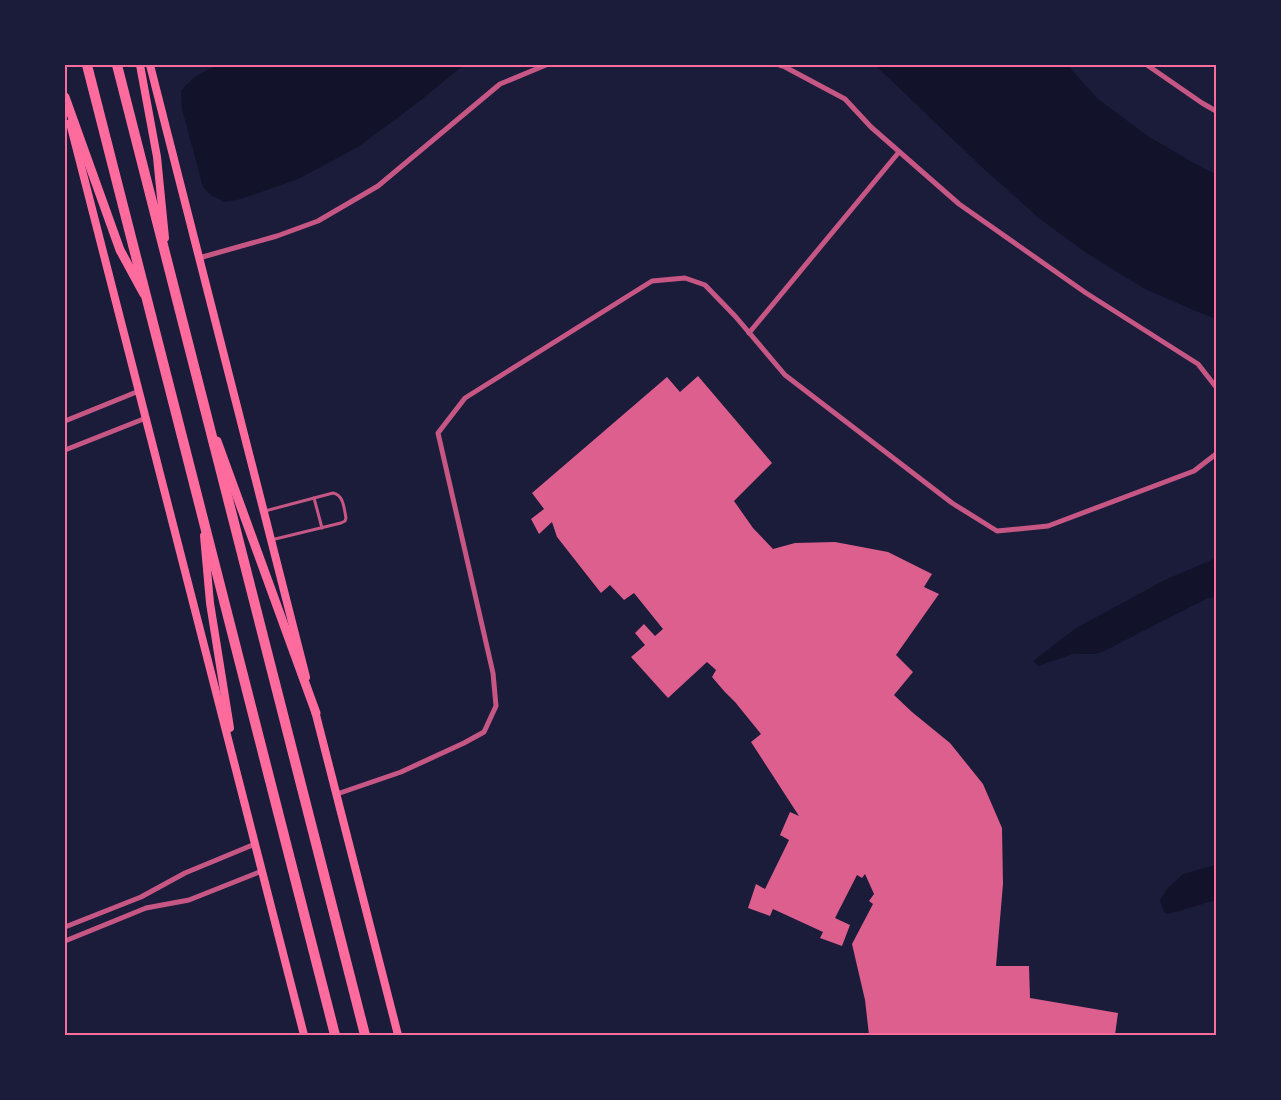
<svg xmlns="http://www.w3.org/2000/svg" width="1281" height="1100" font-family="Manrope,sans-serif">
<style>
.water{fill:#12122b}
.building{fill:#dd5f8e}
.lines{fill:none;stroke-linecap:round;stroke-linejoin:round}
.service{stroke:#c65784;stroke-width:3}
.minor{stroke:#c65784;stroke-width:5}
.secondary{stroke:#ff6b9d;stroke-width:8}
.primary{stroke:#ff6b9d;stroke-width:9}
.motorway{stroke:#ff6b9d;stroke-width:10}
.neatline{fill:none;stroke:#ff6b9d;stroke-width:2}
</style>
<rect width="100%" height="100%" fill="#1b1b3a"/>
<!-- water -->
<g class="water">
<path d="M220,65h244l-52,42 -54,40 -60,32 -57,20 -16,3 -13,-6 -9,-9 -21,-78 -1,-18c14,-16 20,-19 39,-26z"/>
<path d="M875,65h192l31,34 51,38 54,31 13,6v145l-20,-8 -51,-22 -57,-35 -48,-35 -56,-50z"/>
<path d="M1216,558v38l-10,3 -104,53 -7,2h-22l-35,12 -5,-5 43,-33 89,-48z"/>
<path d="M1216,865v35l-48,14 -4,-2 -4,-12 7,-11 16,-15z"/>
</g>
<!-- building -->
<path class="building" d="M698,376l74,87 -38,38 19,27 20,21 22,-6 40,-1 53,10 44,22 -8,13 15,7 -43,61 17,17 -19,23 18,17 38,31 33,41 19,44 1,56 -7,82h33l1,32 88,15 -3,22h-246l-4,-35 -13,-56 21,-40 -4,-3 5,-7 -9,-20 -3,4 -5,-3 -22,43 15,7 -8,21 -22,-8 3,-6 -50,-23 -3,7 -22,-8 8,-24 9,5 24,-49 -9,-5 10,-23 9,4 -48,-74 10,-8 -26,-32 -11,-11 -12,-14 4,-7 -9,-8 -39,36 -37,-41 14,-12 -10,-12 9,-9 11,12 8,-7 -29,-36 -10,7 -14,-15 -9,8 -44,-56 -5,-15 -13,12 -8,-15 13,-10 -12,-16 135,-116 13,15z"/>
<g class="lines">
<!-- service -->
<g class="service">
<path d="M314,498l8,30"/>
<path d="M265,511l68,-18c11,2 11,16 13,25l-1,3 -4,2 -70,17"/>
</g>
<!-- minor -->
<g class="minor">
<path d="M779,65l6,2 60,32 26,28 88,77 127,89 112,71 18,23"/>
<path d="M1147,65l55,38 14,8"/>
<path d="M199,258l78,-22 41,-15 60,-35 122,-102 46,-19"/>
<path d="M749,333l150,-181"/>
<path d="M65,421l74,-30"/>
<path d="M65,450l81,-32"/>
<path d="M337,794l64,-22 63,-29 20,-11 12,-26 -3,-33 -55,-240 27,-35 187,-117 33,-3 20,7 30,31 50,59 167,128 45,28 51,-5 146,-55 22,-17"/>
<path d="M65,927l76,-30 44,-24 70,-29"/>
<path d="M65,941l81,-33 43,-8 73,-29"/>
</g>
<!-- secondary -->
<g class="secondary">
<path d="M140,65l17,92 8,81"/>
<path d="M150,65l156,612"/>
<path d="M70,123l234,912"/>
<path d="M204,536l6,67 20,125"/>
<path d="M314,707l84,328"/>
</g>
<!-- primary -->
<g class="primary">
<path d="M65,97l55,153 24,44"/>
<path d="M217,441l99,272"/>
</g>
<!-- motorway -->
<g class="motorway">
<path d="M87,65l248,970"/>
<path d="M117,65l248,970"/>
</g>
</g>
<!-- border -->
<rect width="1281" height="1100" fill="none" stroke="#1b1b3a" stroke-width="132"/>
<rect x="66" y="66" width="1149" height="968" class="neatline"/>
</svg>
